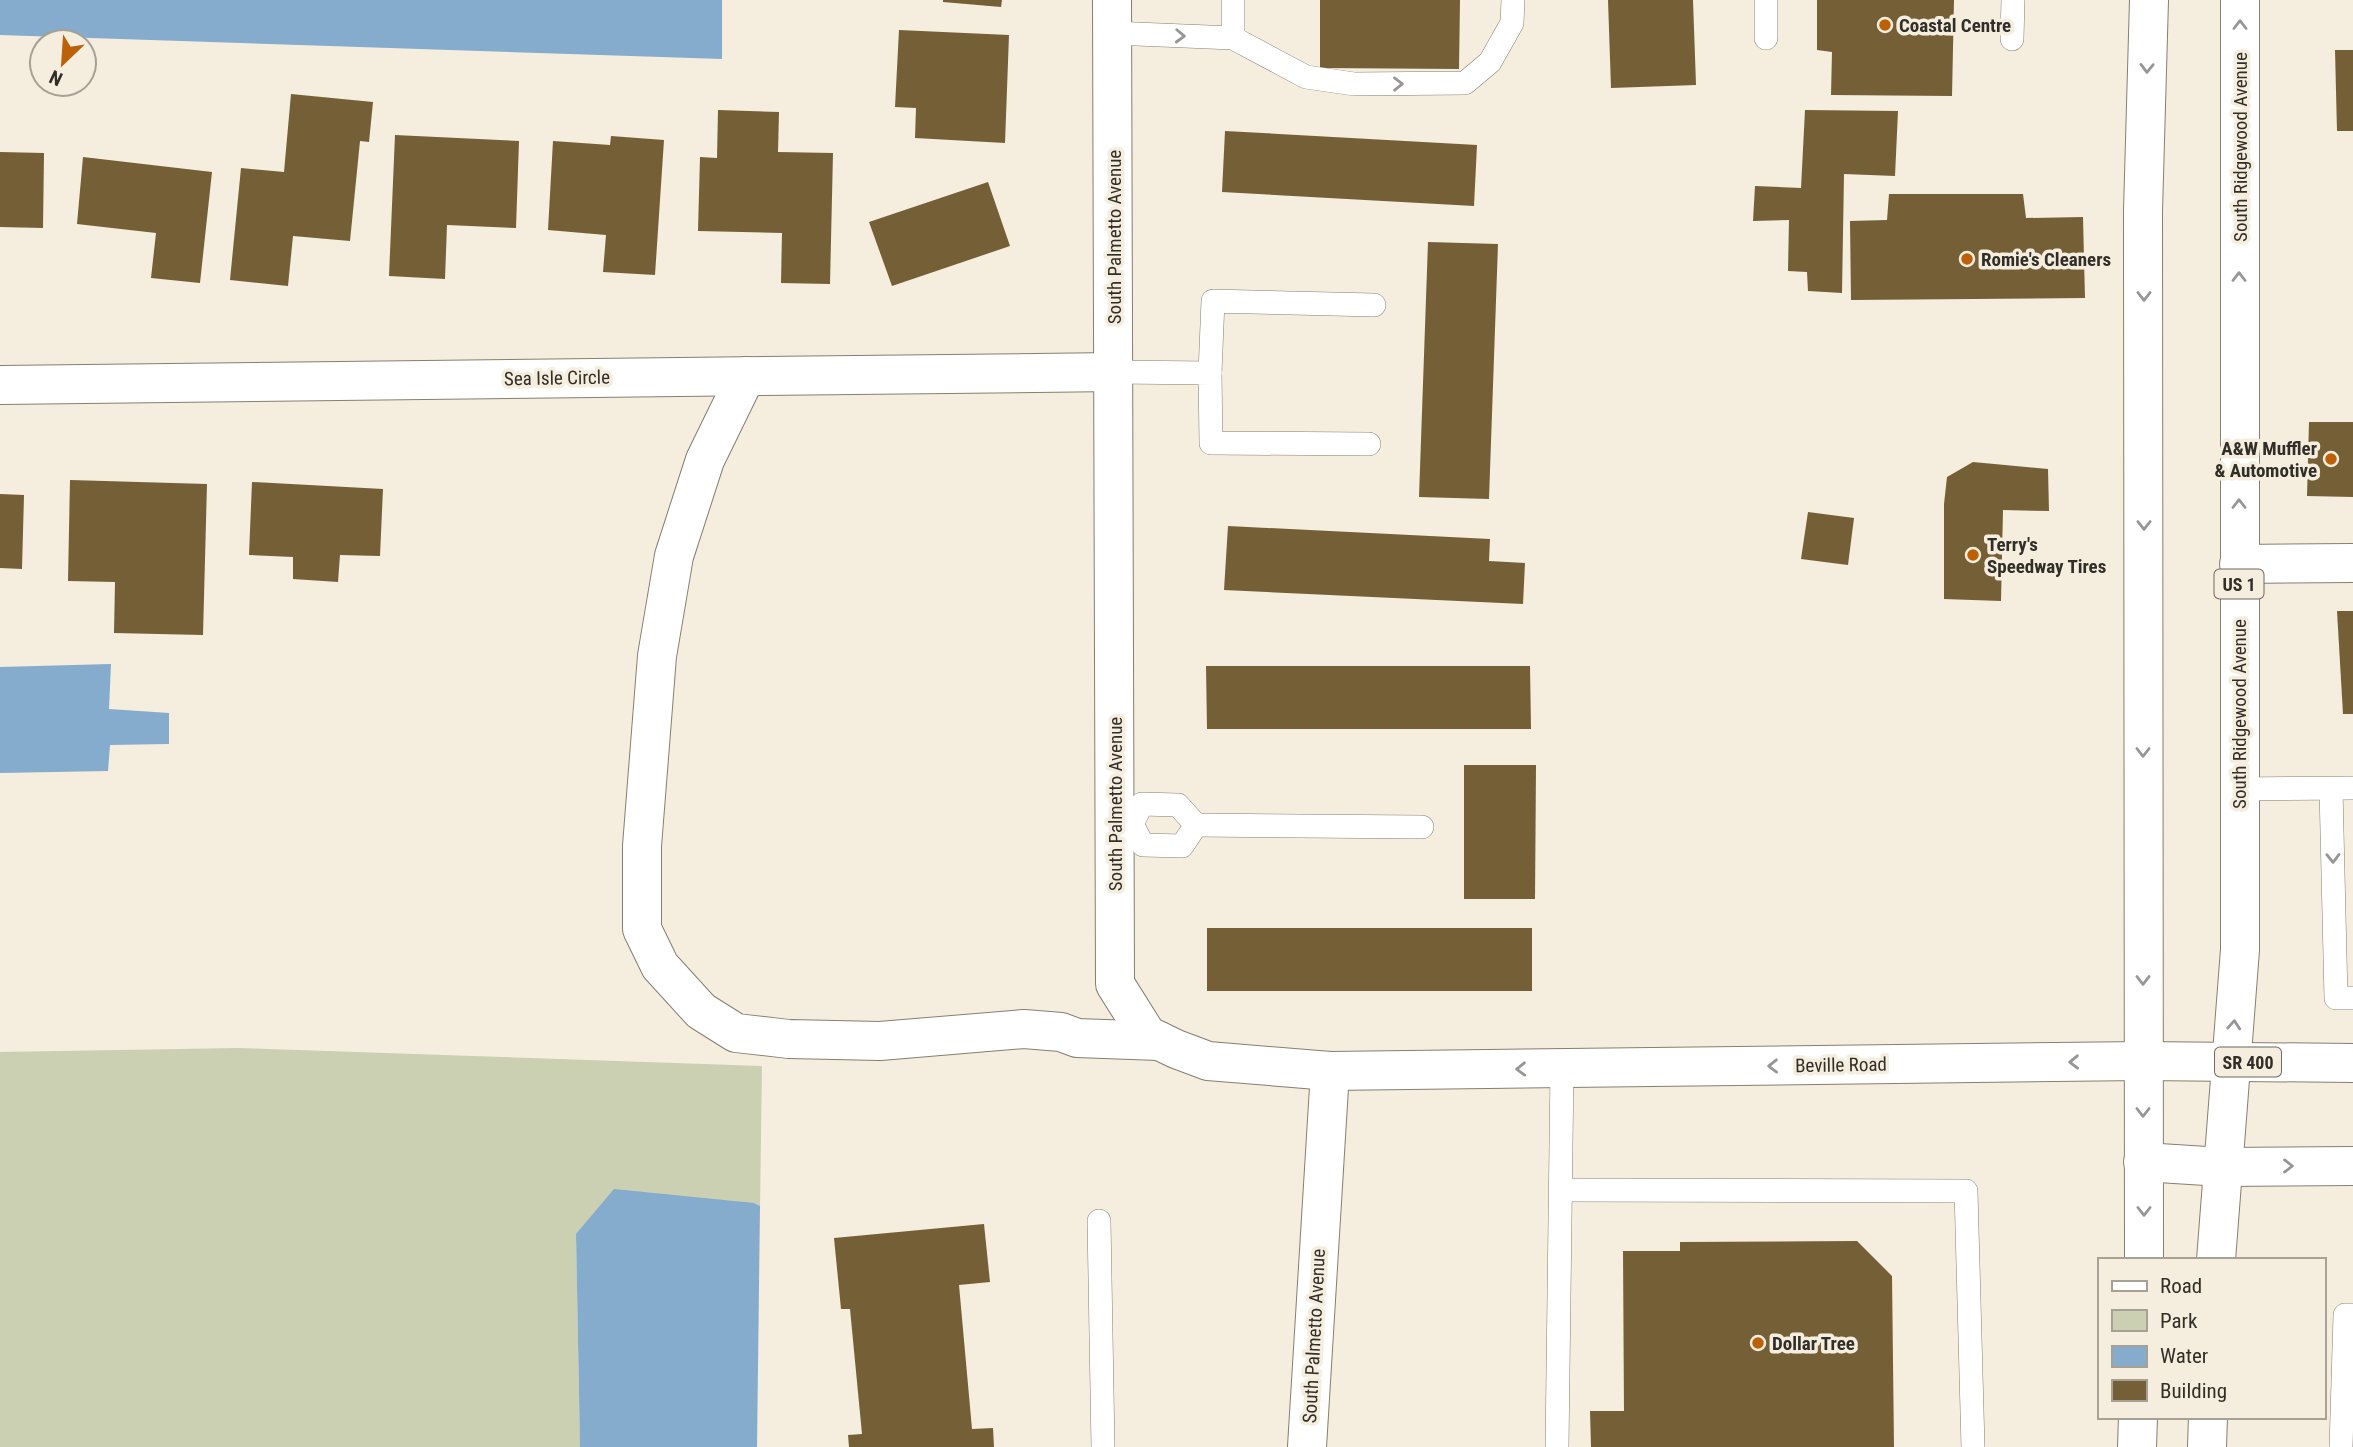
<svg xmlns="http://www.w3.org/2000/svg" width="2353" height="1447" font-family="'Roboto Condensed',sans-serif">
<style>
.green{fill:#cad0b1}
.water{fill:#85accd}
.building{fill:#755f36}
.lines{fill:none;stroke-linecap:round;stroke-linejoin:round}
.lane-casing{stroke:#867e71;stroke-width:24}
.street-casing{stroke:#867e71;stroke-width:40}
.secondary-casing{stroke:#867e71;stroke-width:40}
.primary-casing{stroke:#867e71;stroke-width:40}
.lane{stroke:#fff;stroke-width:23}
.street{stroke:#fff;stroke-width:38}
.secondary{stroke:#fff;stroke-width:38}
.primary{stroke:#fff;stroke-width:38}
.oneway{stroke:#989694}
.poi-dot{fill:#bc6107;stroke:#f5edde;stroke-width:2.5}
.labels{text-anchor:middle;dominant-baseline:central;stroke-width:7;stroke-linejoin:round;paint-order:stroke}
.shield{fill:#f5edde;stroke:#6c675f;stroke-width:2}
.shield-label{font-size:18px;font-weight:bold;fill:#312e28}
.poi-label{font-size:19px;font-weight:bold;fill:#312e28;stroke:#f5edde;text-anchor:start}
.street-label{font-size:19px;fill:#312e28;stroke:#f5edde}
</style>
<rect width="100%" height="100%" fill="#f5edde"/>
<!-- green -->
<path class="green" d="M238,1048l524,18 -2,140 -6,-3 -178,31 4,213h-580v-395z"/>
<!-- water -->
<g class="water">
<path d="M0,0h722v59l-722,-24z"/>
<path d="M111,664l-2,45 60,4v31l-59,1 -2,26 -108,2v-106z"/>
<path d="M614,1189l140,14 6,3 -3,241h-177l-4,-213z"/>
</g>
<!-- building -->
<g class="building">
<path d="M943,0h59l-1,7 -58,-5z"/>
<path d="M1320,0h140l-1,69 -139,-1z"/>
<path d="M1608,0h85l3,85 -85,3z"/>
<path d="M1817,0h137l-2,96 -121,-1 1,-43 -15,-2z"/>
<path d="M899,30l110,5 -4,108 -90,-5 1,-30 -21,-1z"/>
<path d="M2335,50h18v81h-16z"/>
<path d="M291,94l82,8 -4,40 -9,-1 -10,100 -57,-5 -5,50 -58,-6 11,-112 43,4z"/>
<path d="M718,110l61,2 -1,40 55,1 -3,131 -49,-1 1,-50 -84,-2 2,-74 17,1z"/>
<path d="M1805,110l93,1 -3,65 -51,-2 -2,119 -34,-2 -1,-19 -19,-1 1,-51 -36,1 2,-35 46,2z"/>
<path d="M1225,131l252,14 -3,61 -252,-14z"/>
<path d="M395,135l124,6 -3,87 -69,-3 -2,54 -56,-3z"/>
<path d="M611,136l53,4 -9,135 -52,-3 3,-37 -58,-5 5,-89 57,4z"/>
<path d="M0,152l44,1 -1,75 -43,-1z"/>
<path d="M83,157l129,15 -12,111 -49,-5 5,-45 -79,-9z"/>
<path d="M988,182l22,64 -118,40 -23,-64z"/>
<path d="M1889,194h134l3,24 57,-1 2,81 -234,2 -1,-79 37,-1z"/>
<path d="M1428,242l70,2 -9,255 -70,-2z"/>
<path d="M2309,422h44v75l-46,-1z"/>
<path d="M1973,462l75,7 1,42 -46,-1 -2,91 -57,-2v-95l3,-27z"/>
<path d="M70,480l137,4 -4,151 -89,-2 1,-51 -47,-1z"/>
<path d="M252,482l131,7 -3,67 -40,-1 -2,27 -45,-3v-22l-44,-2z"/>
<path d="M0,494l24,1 -2,74 -22,-1z"/>
<path d="M1808,512l46,6 -6,47 -47,-6z"/>
<path d="M1228,526l262,13 -1,22 36,2 -2,41 -299,-14z"/>
<path d="M2337,611h16v103h-10z"/>
<path d="M1206,666h324l1,63h-324z"/>
<path d="M1464,765h72l-1,134h-71z"/>
<rect x="1207" y="928" width="325" height="63"/>
<path d="M984,1224l6,58 -31,3 13,144 21,-1 1,19h-145l-1,-12 14,-1 -12,-125h-9l-7,-71z"/>
<path d="M1857,1241l35,35 2,171h-303l-1,-36h34l-1,-160h57v-9z"/>
</g>
<g class="lines">
<!-- lane casing -->
<g class="lane-casing">
<g id="lane">
<path d="M1766,0v38"/>
<path d="M1112,33l121,5 73,39 48,7 111,-1 25,-21 22,-39 1,-23"/>
<path d="M1233,38v-38"/>
<path d="M2012,39l1,-39"/>
<path d="M1115,372l95,1 1,70 158,1"/>
<path d="M1210,373l3,-72 161,4"/>
<path d="M2239,789l114,-1"/>
<path d="M2331,789l5,209h17"/>
<path d="M1142,804l36,1 18,20 -14,21 -39,-1 -11,-21z"/>
<path d="M1196,825l226,2"/>
<path d="M1561,1190l405,1 7,256"/>
<path d="M1099,1221l4,226"/>
<path d="M1557,1447l5,-378"/>
<path d="M2341,1447l4,-132h8"/>
</g>
</g>
<!-- street casing -->
<g class="street-casing">
<g id="street">
<path d="M746,376l-41,84 -31,96 -17,100 -15,190v83l18,37 41,45 35,22 53,6 91,2 144,-12 37,3 16,6 82,3"/>
<path d="M0,385l1115,-13"/>
<path d="M2239,564l114,-1"/>
</g>
</g>
<!-- secondary casing -->
<g class="secondary-casing">
<g id="secondary">
<path d="M1112,0l3,984 32,51 29,14 32,12 122,10 813,-10"/>
<path d="M1307,1447l23,-376"/>
</g>
</g>
<!-- primary casing -->
<g class="primary-casing">
<g id="primary">
<path d="M2143,1061l210,2"/>
<path d="M2143,1162l79,5 131,-1"/>
<path d="M2144,1260l-1,-1049 6,-211"/>
<path d="M2216,1260l24,-310v-950"/>
<path d="M2137,1447l1,-30"/>
<path d="M2207,1447l1,-30"/>
</g>
</g>
<!-- lane -->
<use href="#lane" class="lane"/>
<!-- street -->
<use href="#street" class="street"/>
<!-- secondary -->
<use href="#secondary" class="secondary"/>
<!-- primary -->
<use href="#primary" class="primary"/>
</g>
<!-- one-way arrows -->
<defs><path id="oneway-chevron" d="M-2-3.5L2.5 0L-2 3.5" fill="none" stroke-width="1.6" stroke-linecap="round" stroke-linejoin="round" transform="scale(1.75)"/></defs>
<g class="oneway">
<use href="#oneway-chevron" transform="translate(2240 25) rotate(-90)"/>
<use href="#oneway-chevron" transform="translate(1180 36) rotate(2)"/>
<use href="#oneway-chevron" transform="translate(2147 68) rotate(91)"/>
<use href="#oneway-chevron" transform="translate(1398 84) rotate(-1)"/>
<use href="#oneway-chevron" transform="translate(2239 277) rotate(-90)"/>
<use href="#oneway-chevron" transform="translate(2144 296) rotate(90)"/>
<use href="#oneway-chevron" transform="translate(2239 504) rotate(-90)"/>
<use href="#oneway-chevron" transform="translate(2144 525) rotate(90)"/>
<use href="#oneway-chevron" transform="translate(2143 752) rotate(90)"/>
<use href="#oneway-chevron" transform="translate(2333 858) rotate(89)"/>
<use href="#oneway-chevron" transform="translate(2143 980) rotate(90)"/>
<use href="#oneway-chevron" transform="translate(2234 1025) rotate(-86)"/>
<use href="#oneway-chevron" transform="translate(2074 1062) rotate(179)"/>
<use href="#oneway-chevron" transform="translate(1773 1066) rotate(179)"/>
<use href="#oneway-chevron" transform="translate(1521 1069) rotate(179)"/>
<use href="#oneway-chevron" transform="translate(2143 1112) rotate(90)"/>
<use href="#oneway-chevron" transform="translate(2288 1166)"/>
<use href="#oneway-chevron" transform="translate(2144 1211) rotate(90)"/>
</g>
<!-- markers -->
<g class="poi-dot">
<circle cx="1885" cy="25" r="7"/>
<circle cx="1967" cy="259" r="7"/>
<circle cx="2331" cy="459" r="7"/>
<circle cx="1973" cy="555" r="7"/>
<circle cx="1758" cy="1343" r="7"/>
</g>
<g class="labels">
<!-- shield labels -->
<g class="shield">
<rect x="2214.5" y="569.5" width="49" height="29" rx="5"/>
<rect x="2215" y="1047.5" width="66" height="29" rx="5"/>
</g>
<g class="shield-label">
<text x="2239" y="584">US 1</text>
<text x="2248" y="1062">SR 400</text>
</g>
<!-- poi labels -->
<g class="poi-label">
<text x="1899" y="25">Coastal Centre</text>
<text x="1981" y="259">Romie's Cleaners</text>
<text x="2317" y="448" text-anchor="end">A&amp;W Muffler<tspan x="2317" dy="22">&amp; Automotive</tspan></text>
<text x="1987" y="544">Terry's<tspan x="1987" dy="22">Speedway Tires</tspan></text>
<text x="1772" y="1343">Dollar Tree</text>
</g>
<!-- street labels -->
<g class="street-label">
<text transform="translate(2240 147) rotate(-90)">South Ridgewood Avenue</text>
<text transform="translate(1114 237) rotate(-90)">South Palmetto Avenue</text>
<text transform="translate(557 378) rotate(-1)">Sea Isle Circle</text>
<text transform="translate(2239 714) rotate(-90)">South Ridgewood Avenue</text>
<text transform="translate(1115 804) rotate(-90)">South Palmetto Avenue</text>
<text transform="translate(1841 1065) rotate(-1)">Beville Road</text>
<text transform="translate(1314 1336) rotate(-87)">South Palmetto Avenue</text>
</g>
</g>
<!-- legend -->
<rect x="2098" y="1258" width="228" height="161" fill="#f5edde" stroke="#a7a195" stroke-width="2"/>
<rect x="2112" y="1281" width="35" height="10" fill="#ffffff" stroke="#a7a195" stroke-width="2"/>
<text x="2160" y="1293" font-size="21" fill="#312e28">Road</text>
<rect x="2112" y="1310" width="35" height="21" fill="#cad0b1" stroke="#a7a195" stroke-width="2"/>
<text x="2160" y="1328" font-size="21" fill="#312e28">Park</text>
<rect x="2112" y="1346" width="35" height="21" fill="#85accd" stroke="#a7a195" stroke-width="2"/>
<text x="2160" y="1363" font-size="21" fill="#312e28">Water</text>
<rect x="2112" y="1380" width="35" height="21" fill="#755f36" stroke="#a7a195" stroke-width="2"/>
<text x="2160" y="1398" font-size="21" fill="#312e28">Building</text>
<!-- north arrow -->
<g transform="translate(63 63) rotate(205)"><circle r="33" fill="#f5edde" stroke="#a7a195" stroke-width="2"/>
<path d="M0-5L12 26L0 18L-12 26Z" fill="#bc6107"/>
<text y="-10" font-size="19" font-weight="bold" text-anchor="middle" fill="#312e28">N</text>
</g>
</svg>
